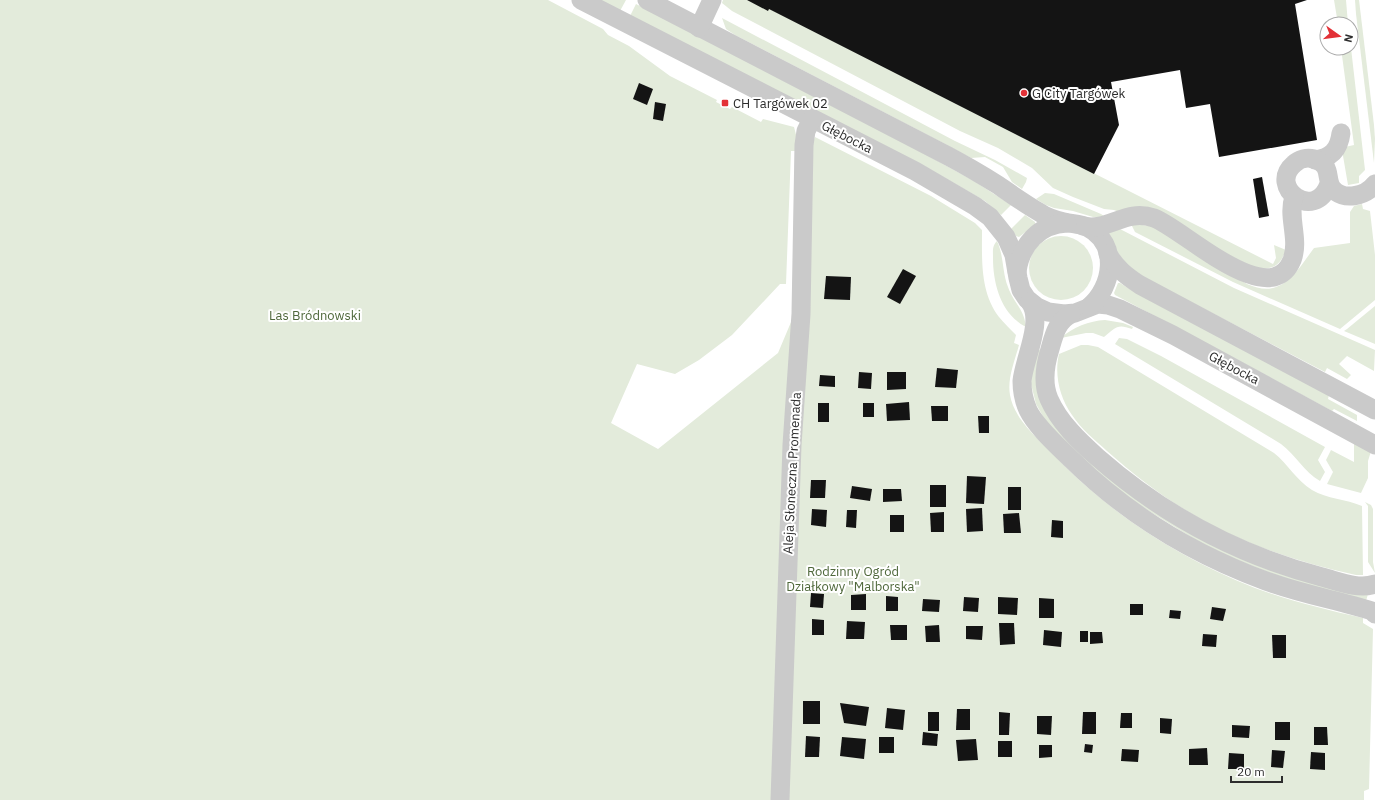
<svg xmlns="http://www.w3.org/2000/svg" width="1375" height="800" font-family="'IBM Plex Sans',sans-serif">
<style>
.green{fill:#e3ebdb}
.building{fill:#141414}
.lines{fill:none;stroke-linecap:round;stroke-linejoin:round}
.minor{stroke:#cacaca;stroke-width:19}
.poi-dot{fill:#e33137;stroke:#fff;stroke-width:1.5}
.labels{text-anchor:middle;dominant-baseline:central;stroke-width:4;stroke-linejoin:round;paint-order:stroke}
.poi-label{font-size:13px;fill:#2d2d2d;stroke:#fff;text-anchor:start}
.street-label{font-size:13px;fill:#2d2d2d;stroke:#fff}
.park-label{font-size:13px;fill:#4f683b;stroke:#fff}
</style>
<rect width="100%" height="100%" fill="#fff"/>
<!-- green -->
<g class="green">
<path d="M0,0h548l55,29 5,6 21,11 41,30 47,24 -1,2 14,7 2,-2 29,15 2,-3 31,8 5,19v5h-8l-5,133h-6l-48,51 -33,25 -24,14 -38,-10 -26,59 47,26 120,-96 16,-38 19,-174 2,-4 116,59 44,27 7,7c0,30 -2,62 17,87 5,6 11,12 17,18l-2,8 5,2c-4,15 -12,34 -9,50 4,23 25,41 40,56 57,61 128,107 205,137 35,13 72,22 108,30v5l10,6 -4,160 -5,2v9h-1364z"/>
<path d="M600,0h26l-6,11z"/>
<path d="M723,0h29l521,264 3,-6 -2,-13 12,5c-7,17 -12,19 -29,18l-143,-58 -10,-1 -31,-12 -20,-9 -21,-20 -34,-20 -38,-17 -228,-120 -10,-8z"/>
<path d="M1334,0h12l2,24h-10z"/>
<path d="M1355,0h4l15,125 1,14 -1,24 -18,-149z"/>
<path d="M636,4l287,149 51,28 37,24 -10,10 -16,-14 -66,-38 -289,-147z"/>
<path d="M722,18l233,123 40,19 32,18 -1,4 -4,7 -10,-7 -9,-15 -18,-10 -14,1 -28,-15 -208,-108 -9,-6z"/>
<path d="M1341,48h10l14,122 -6,6v7l-11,2 -6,-35 3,-3 9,-2z"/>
<path d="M1045,193l9,1 47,20 4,3h-12l-20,-6 -19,-3 -8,-3 -10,-6z"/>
<path d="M1362,204l1,5 7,2 5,44v45l-35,29 -107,-47 -98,-50 -4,-8 21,2 95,58c35,16 49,-12 67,-36l36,-5v-31l4,-6z"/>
<path d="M1025,215l10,7v3l-16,12 -3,-1 -5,-7z"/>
<path d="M1120,229l114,59 141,62 -1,21 -27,-15 -8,8 12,11 -4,4 -20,-11 -2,4 -182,-95 -15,-11 -10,-13 -9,-19 -1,-1z"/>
<circle cx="1061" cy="268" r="32"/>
<path d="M997,241c7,15 5,31 11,46 6,17 16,21 18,40 -25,-13 -33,-43 -33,-69 0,-7 -1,-12 4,-17z"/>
<path d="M1118,283h2l13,8 196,104 -1,4 29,16v6l-23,-12 -2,2 -111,-60 -106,-56 -1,-2z"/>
<path d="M1375,306v38l-31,-13 3,-2z"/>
<path d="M1105,320l18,3 10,4 -1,2c-15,-6 -17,-1 -28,8l-11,-4h-7l-25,5c12,-11 28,-17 44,-18z"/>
<path d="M1119,338l8,1 34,17 164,91 -7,13 7,12 -5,9c-16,-9 -24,-26 -39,-37l-166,-100z"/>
<path d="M1081,345h7l10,2 176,106c14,11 22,27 38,37 15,9 34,9 50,16l1,69h-7c-39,-8 -78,-20 -115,-36 -49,-21 -94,-52 -134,-88 -12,-11 -26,-22 -35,-36 -12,-17 -18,-40 -13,-61z"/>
<path d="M1036,349l5,1 -5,22 91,120 241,102 -2,7 -66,-16 -88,-35 -81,-50 -62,-53 -24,-27 -9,-16 -5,-20 1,-16z"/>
<path d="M1354,431l18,17 -4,13v17l-7,15 -34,-9 6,-12 -7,-12 5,-10 23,12z"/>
<path d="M1365,502l6,3 2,4v53l2,11 -7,-11v-56z"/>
</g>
<!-- building -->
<g class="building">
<path d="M747,0h560l-12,4 22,136 -98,17 -9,-53 -24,4 -6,-38 -69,12 8,43 -25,49 -325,-165 -1,2z"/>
<path d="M639,83l14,6 -6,16 -14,-6z"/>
<path d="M655,102l11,2 -3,17 -10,-2z"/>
<path d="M1262,177l7,39 -10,2 -6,-39z"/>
<path d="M903,269l13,7 -16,28 -13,-7z"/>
<path d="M826,276l25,1 -1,23 -26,-1z"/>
<path d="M937,368l21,2 -2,18 -21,-1z"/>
<path d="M859,372l13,1 -1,16 -13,-1z"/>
<path d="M887,372h19v17l-19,1z"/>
<path d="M820,375l15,1v11l-16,-1z"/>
<path d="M909,402l1,18 -23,1 -1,-17z"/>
<rect x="818" y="403" width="11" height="19"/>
<rect x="863" y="403" width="11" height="14"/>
<path d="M931,406h17v15h-16z"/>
<path d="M978,416h11v17h-10z"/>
<path d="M967,476l19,1 -2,27 -18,-1z"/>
<path d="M811,480h15l-1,18h-15z"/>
<rect x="930" y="485" width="16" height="22"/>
<path d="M852,486l20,3 -2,12 -20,-3z"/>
<rect x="1008" y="487" width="13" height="23"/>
<path d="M883,489h18l1,12 -19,1z"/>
<path d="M982,508l1,23 -16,1 -1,-23z"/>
<path d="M812,509l15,1 -1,17 -15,-2z"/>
<path d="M847,510h10l-1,18 -10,-1z"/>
<path d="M944,512v20h-13l-1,-19z"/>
<path d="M1019,513l2,20h-17l-1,-19z"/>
<rect x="890" y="515" width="14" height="17"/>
<path d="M1052,520l11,1v17l-12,-1z"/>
<path d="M811,593l13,1 -1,14 -13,-1z"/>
<path d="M866,594v16h-15v-15z"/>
<path d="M886,596l12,1v14h-12z"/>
<path d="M964,597l15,1 -1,14 -15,-1z"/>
<path d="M998,597l20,1 -1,17 -19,-1z"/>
<path d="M1039,598l15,1v19h-15z"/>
<path d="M923,599l17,1 -1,12 -17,-1z"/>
<rect x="1130" y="604" width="13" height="11"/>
<path d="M1212,607l14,2 -3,12 -13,-2z"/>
<path d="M1170,610l11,1 -1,8 -11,-1z"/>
<path d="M812,619l12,1v15h-12z"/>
<path d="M847,621l18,1 -1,17h-18z"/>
<path d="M999,623h15l1,21 -15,1z"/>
<path d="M890,625h17v15h-16z"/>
<path d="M939,625l1,17h-14l-1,-16z"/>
<path d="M966,626h17l-1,14 -16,-1z"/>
<path d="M1044,630l18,2 -1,15 -18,-2z"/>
<rect x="1080" y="631" width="8" height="11"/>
<path d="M1090,632h12l1,11 -13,1z"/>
<path d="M1203,634l14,1 -1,12 -14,-1z"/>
<path d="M1272,635h14v23h-13z"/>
<rect x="803" y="701" width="17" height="23"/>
<path d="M840,703l29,4 -3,19 -22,-3z"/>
<path d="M887,708l18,2 -2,20 -18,-2z"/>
<path d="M957,709h13v21h-14z"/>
<rect x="928" y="712" width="11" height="19"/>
<path d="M999,712l11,1 -1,22h-10z"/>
<path d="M1083,712h13v22h-14z"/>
<path d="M1121,713h11v15h-12z"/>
<path d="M1037,716h15l-1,19 -14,-1z"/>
<path d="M1160,718l12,1 -1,15 -11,-1z"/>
<rect x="1275" y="722" width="15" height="18"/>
<path d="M1232,725l18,1 -1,12 -17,-1z"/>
<path d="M1314,727h13l1,18h-14z"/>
<path d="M923,732l15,2 -1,12 -15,-1z"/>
<path d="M806,736l14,1 -1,20h-14z"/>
<path d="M842,737l24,2 -2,20 -24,-3z"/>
<rect x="879" y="737" width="15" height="16"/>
<path d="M976,739l2,21 -20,1 -2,-21z"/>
<rect x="998" y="741" width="14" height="16"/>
<path d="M1085,744l8,1 -1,8 -8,-1z"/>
<path d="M1039,745h13v12l-13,1z"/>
<path d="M1207,748l1,17h-19v-16z"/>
<path d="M1122,749l17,1 -1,12 -17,-1z"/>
<path d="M1272,750l13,1 -2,17 -12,-1z"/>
<path d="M1311,752l14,1v17l-15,-1z"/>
<path d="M1229,753l15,1v15h-16z"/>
</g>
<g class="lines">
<!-- minor -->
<g class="minor">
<path d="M581,0l334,171 60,35 15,11 16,20 8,18 4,23 3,12 6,9 10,8 11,5 16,2 11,-1 23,-9 10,1 12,4 53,26 202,110"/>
<path d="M647,0l301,156c17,9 34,19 50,29 13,9 27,19 41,27 7,5 16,8 25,10 8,2 16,2 23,5 33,17 26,60 2,80"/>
<path d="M699,28l13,-28"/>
<path d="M1315,160c16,-2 24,-10 26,-27"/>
<path d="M1329,184c-14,39 -62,3 -35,-20 5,-5 13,-7 20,-5 19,6 11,20 18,29 11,14 34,8 43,-4"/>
<path d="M1083,226c26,6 42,-18 71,-8 28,10 116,96 138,42 8,-21 -5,-43 2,-63"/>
<path d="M1108,254c8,14 18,22 32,31l235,125"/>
<path d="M1017,271c4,-26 22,-47 50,-48"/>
<path d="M1030,302c14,19 -6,57 -8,79 0,10 2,20 6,29 8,17 31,37 44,50 55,54 123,95 194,121 35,13 71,19 106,30l3,3"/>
<path d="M1071,314c-14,7 -17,21 -21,35 -5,16 -8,34 -1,50 10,23 30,42 48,58 65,57 141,98 225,120 16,4 36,13 53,7"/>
<path d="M780,800l12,-355 9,-131 3,-169 2,-14 6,-12"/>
</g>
</g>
<!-- markers -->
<g class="poi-dot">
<circle cx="1024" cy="93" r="4"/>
<rect x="721" y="99" width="8" height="8" rx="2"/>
</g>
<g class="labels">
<!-- poi labels -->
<g class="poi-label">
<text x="1032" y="93">G City Targówek</text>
<text x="733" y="103">CH Targówek 02</text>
</g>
<!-- street labels -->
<g class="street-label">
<text transform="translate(847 137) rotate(27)">Głębocka</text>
<text transform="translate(1234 368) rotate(28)">Głębocka</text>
<text transform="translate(792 473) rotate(-87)">Aleja Słoneczna Promenada</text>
</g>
<!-- park labels -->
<g class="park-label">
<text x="315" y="315">Las Bródnowski</text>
<text x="853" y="571">Rodzinny Ogród<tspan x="853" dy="15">Działkowy "Malborska"</tspan></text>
</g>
</g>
<!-- north arrow -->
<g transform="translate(1339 36) rotate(104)"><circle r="19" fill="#ffffff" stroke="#ababab"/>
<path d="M0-3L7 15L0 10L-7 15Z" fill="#e33137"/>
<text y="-6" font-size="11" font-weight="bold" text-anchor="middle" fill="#2d2d2d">N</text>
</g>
<!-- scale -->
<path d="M1231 776v6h51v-6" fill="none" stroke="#2d2d2d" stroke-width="2"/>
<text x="1237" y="776" font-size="12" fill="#2d2d2d" stroke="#ffffff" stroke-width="3" paint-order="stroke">20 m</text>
</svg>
